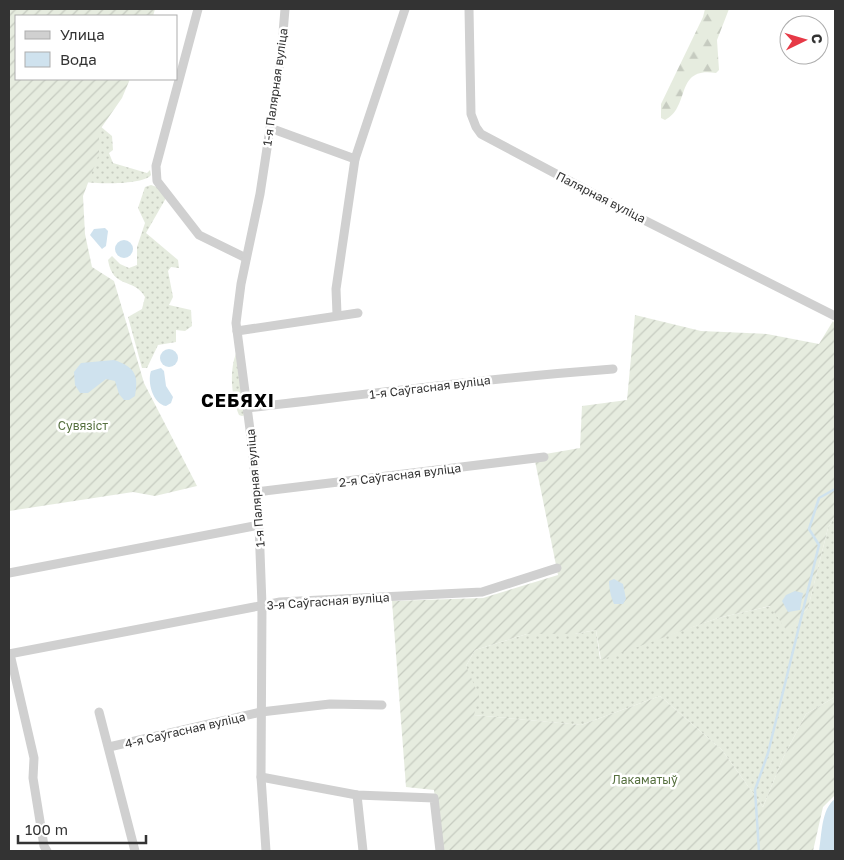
<svg xmlns="http://www.w3.org/2000/svg" width="844" height="860" font-family="'Golos Text',sans-serif">
<style>
.grass{fill:url(#grass-dots)}
.forest{fill:url(#forest-firs)}
.garden{fill:url(#garden-furrows)}
.water{fill:#cfe2ee}
.lines{fill:none;stroke-linecap:round;stroke-linejoin:round}
.stream{stroke:#cfe2ee;stroke-width:2.5}
.minor{stroke:#d0d0d0;stroke-width:9}
.labels{text-anchor:middle;dominant-baseline:central;stroke-width:5;stroke-linejoin:round;paint-order:stroke}
.street-label{font-size:12px;fill:#333;stroke:#fff}
.park-label{font-size:12px;fill:#56703f;stroke:#fff}
.district-label{font-size:18px;font-weight:bold;letter-spacing:1px;fill:#000;stroke:#fff}
</style>
<defs>
<pattern id="grass-dots" width="8" height="8" patternUnits="userSpaceOnUse" patternTransform="scale(1.25)"><rect width="8" height="8" fill="#e6ecdf"/><path d="M2 2h.1M6 6h.1" fill="none" stroke="#c6cbc0" stroke-width="1.8" stroke-linecap="round"/></pattern>
<pattern id="forest-firs" width="22" height="20" patternUnits="userSpaceOnUse" patternTransform="scale(1.25)"><rect width="22" height="20" fill="#e6ecdf"/><path d="M5 1l3.5 6h-7zM16 11l3.5 6h-7z" fill="#c6cbc0"/></pattern>
<pattern id="garden-furrows" width="10" height="10" patternUnits="userSpaceOnUse" patternTransform="scale(1.25)"><rect width="10" height="10" fill="#e6ecdf"/><path d="M-1 1l2-2M0 10L10 0M9 11l2-2" fill="none" stroke="#c6cbc0"/></pattern>
</defs>
<rect width="100%" height="100%" fill="#fff"/>
<!-- grass -->
<g class="grass">
<path d="M100,126l12,10 1,14 -4,3 4,10 34,10 3,-3 1,5c-8,10 -53,9 -66,7z"/>
<path d="M151,185l6,2 9,11 -20,35 32,27 1,8 -8,-1 -3,4 5,26 -4,8 22,5 1,16 -7,5 -9,-1v12l-18,3 -11,23h-5l-14,-51 14,-8 3,-12c-11,-20 -32,-7 -37,-37l4,-4 8,8 9,4 8,-3v-18l8,-24 -7,-15 7,-21z"/>
<path d="M237,351l8,64 -3,1 -3,-1c-8,-18 -10,-46 -2,-64z"/>
<path d="M835,516v181l-29,17 -23,44 -20,49 -41,-57 -62,-54 -79,29 -107,-10 -8,-49 9,-16 52,-16h48l21,-4 4,29 118,-41 53,-12 16,24 21,-22 20,-80z"/>
</g>
<!-- forest -->
<path class="forest" d="M705,9h24l-12,31 2,30 -3,3c-42,-7 -25,34 -51,47l-4,-2v-14l42,-87z"/>
<!-- garden -->
<g class="garden">
<path d="M9,9h146l-2,7h-137v63h114l-8,19 -23,33v23l-16,42 2,38 7,33 22,14 30,102 53,103 -42,10 -22,-4 -124,19z"/>
<path d="M635,315l66,16 66,3 52,10 14,-23 2,3v192l-7,12 -20,80 -21,23 -17,-25 -52,12 -117,42 -5,-30 -21,4h-48l-52,16 -9,16 13,30 -5,19 107,10 79,-29 62,54 41,57 20,-49 23,-44 29,-17v98l-12,12 -10,44h-371l-8,-61 -28,-3 -14,-186 91,-3 75,-23 -24,-119 46,-8 2,-42 45,-6z"/>
</g>
<!-- water -->
<g class="water">
<path d="M105,228l3,3 -2,15 -4,3 -12,-14 4,-6z"/>
<circle cx="124" cy="249" r="9"/>
<circle cx="169" cy="358" r="9"/>
<path d="M114,360c21,7 25,15 21,36l-6,4h-5l-5,-6 -4,-13 -9,-2 -18,14h-8l-5,-8 -1,-13 7,-9z"/>
<path d="M161,368l3,3 2,15 7,11 -2,6 -5,3c-13,-2 -19,-24 -15,-35z"/>
<path d="M614,579l9,5 3,15 -3,5h-9c-3,-6 -5,-16 -5,-23z"/>
<path d="M795,591l8,2 -3,17 -12,2 -6,-11 4,-6z"/>
<path d="M835,799v52h-16c3,-16 2,-42 16,-52z"/>
</g>
<g class="lines">
<!-- stream -->
<path class="stream" d="M759,851l-4,-61 13,-37 51,-208 -10,-16 10,-31 16,-9"/>
<!-- minor -->
<g class="minor">
<path d="M198,9l-42,157 1,15 42,54 47,23"/>
<path d="M469,9l2,105 5,13 5,7 145,77 209,105"/>
<path d="M270,128l85,31"/>
<path d="M337,314l-1,-25 19,-130 50,-150"/>
<path d="M237,331l121,-18"/>
<path d="M247,408c122,-14 244,-30 366,-39"/>
<path d="M256,492l288,-35"/>
<path d="M9,573l250,-48"/>
<path d="M9,654l271,-52 202,-10 75,-24"/>
<path d="M10,654l24,104 -1,20 11,68 3,5"/>
<path d="M99,712l36,139"/>
<path d="M109,747l152,-35 69,-8 52,1"/>
<path d="M261,777l96,18 77,3 6,53"/>
<path d="M357,795l6,56"/>
<path d="M266,851l-5,-74 1,-172 -3,-80 -7,-80 -16,-122 5,-39 19,-90 21,-137 4,-48"/>
</g>
</g>
<g class="labels">
<!-- street labels -->
<g class="street-label">
<text transform="translate(275 87) rotate(-82)">1-я Палярная вуліца</text>
<text transform="translate(601 197) rotate(27)">Палярная вуліца</text>
<text transform="translate(430 387) rotate(-7)">1-я Саўгасная вуліца</text>
<text transform="translate(400 475) rotate(-7)">2-я Саўгасная вуліца</text>
<text transform="translate(255 488) rotate(-95)">1-я Палярная вуліца</text>
<text transform="translate(328 601) rotate(-4)">3-я Саўгасная вуліца</text>
<text transform="translate(185 730) rotate(-13)">4-я Саўгасная вуліца</text>
</g>
<!-- park labels -->
<g class="park-label">
<text x="83" y="425">Сувязіст</text>
<text x="645" y="779">Лакаматыў</text>
</g>
<!-- district labels -->
<g class="district-label">
<text x="238" y="400">СЕБЯХІ</text>
</g>
</g>
<!-- border -->
<rect width="844" height="860" fill="none" stroke="#333333" stroke-width="20"/>
<!-- legend -->
<rect x="15" y="15" width="162" height="65" fill="#ffffff" stroke="#adadad"/>
<rect x="25" y="31" width="25" height="8" fill="#d0d0d0" stroke="#adadad"/>
<text x="60" y="40" font-size="15" fill="#333333">Улица</text>
<rect x="25" y="52" width="25" height="15" fill="#cfe2ee" stroke="#adadad"/>
<text x="60" y="65" font-size="15" fill="#333333">Вода</text>
<!-- north arrow -->
<g transform="translate(804 40) rotate(85)"><circle r="24" fill="#ffffff" stroke="#adadad"/>
<path d="M0-4L9 19L0 12L-9 19Z" fill="#e63946"/>
<text y="-8" font-size="14" font-weight="bold" text-anchor="middle" fill="#333333">С</text>
</g>
<!-- scale -->
<path d="M18 835v8h128v-8" fill="none" stroke="#333333" stroke-width="2.5"/>
<text x="25" y="835" font-size="15" fill="#333333" stroke="#ffffff" stroke-width="4" paint-order="stroke">100 m</text>
</svg>
